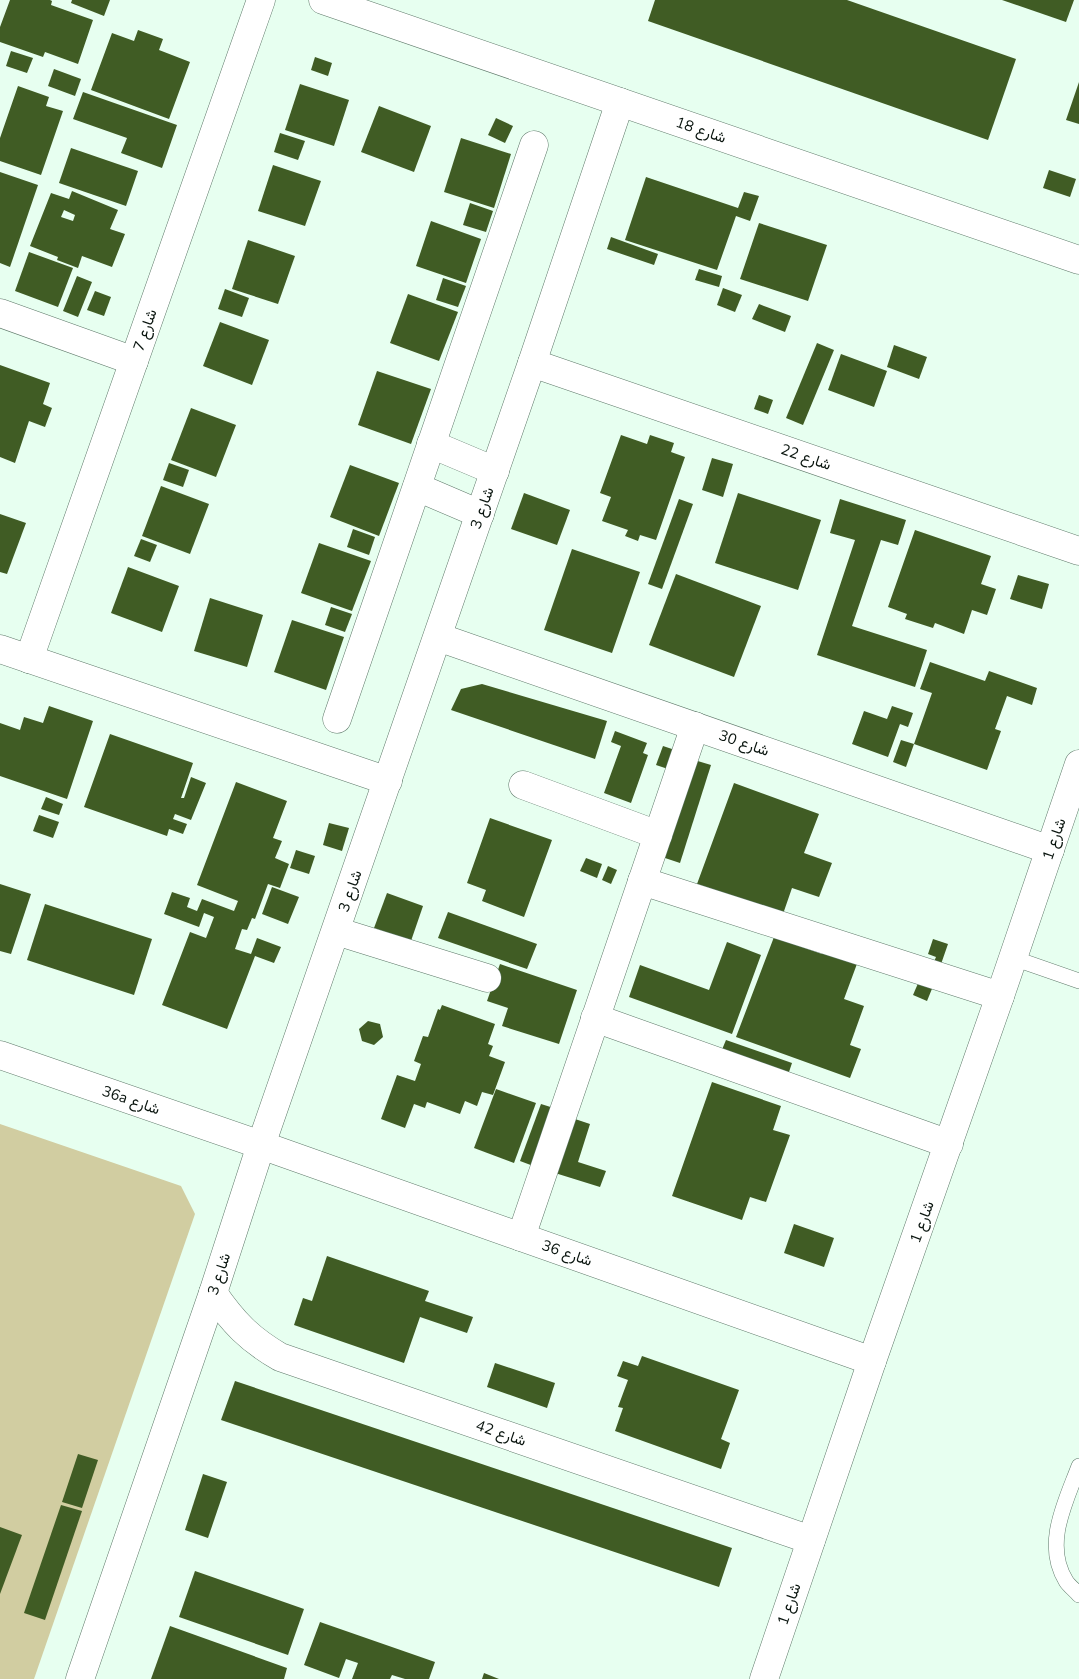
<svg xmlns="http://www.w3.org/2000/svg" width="1079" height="1679" font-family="'Nunito Sans',Vazirmatn,sans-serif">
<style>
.green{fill:#d1cda1}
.building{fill:#405c24;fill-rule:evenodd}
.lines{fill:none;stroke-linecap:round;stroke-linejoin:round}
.lane-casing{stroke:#5f796a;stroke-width:16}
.street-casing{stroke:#5f796a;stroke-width:29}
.lane{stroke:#fff;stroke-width:15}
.street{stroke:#fff;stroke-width:28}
.labels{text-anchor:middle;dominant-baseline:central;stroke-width:5;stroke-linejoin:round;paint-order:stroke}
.street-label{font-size:15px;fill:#09140e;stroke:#fff}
</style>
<rect width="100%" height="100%" fill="#e7fff0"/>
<!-- green -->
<path class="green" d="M0,1124l181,62 14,28 -161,465h-34z"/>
<!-- building -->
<g class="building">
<path d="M10,0h40l2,1 -1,4 42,15 -15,44 -33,-12 -2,5 -43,-15v-15z"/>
<path d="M72,0h38l-6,16 -33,-13z"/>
<path d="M655,0h192l169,59 -28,81 -340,-119z"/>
<path d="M1002,0h72l-8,22z"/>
<path d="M138,30l25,9 -4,11 31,12 -21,57 -78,-29 21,-57 22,8z"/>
<path d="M11,51l22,7 -6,15 -21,-7z"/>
<path d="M315,57l17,6 -4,13 -17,-6z"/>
<path d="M54,69l27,10 -6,17 -27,-10z"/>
<path d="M1079,82v42l-13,-4z"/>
<path d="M300,84l49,16 -15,46 -49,-16z"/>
<path d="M18,86l31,11 -3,9 17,5 -22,64 -41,-14v-23z"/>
<path d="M83,92l94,33 -15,43 -41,-15 6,-15 -54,-19z"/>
<path d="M379,106l52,20 -17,46 -53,-20z"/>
<path d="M496,118l17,8 -8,17 -17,-8z"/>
<path d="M280,133l25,8 -7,19 -24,-8z"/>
<path d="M461,138l50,16 -17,54 -50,-16z"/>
<path d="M71,148l67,23 -12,35 -67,-23z"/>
<path d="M273,165l48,16 -16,45 -47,-15z"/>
<path d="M1049,170l27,9 -6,18 -27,-9z"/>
<path d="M0,172l38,13 -28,82 -10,-4z"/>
<path d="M646,177l92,31 6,-16 15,4 -9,25 -14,-5 -19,54 -92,-30z"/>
<path d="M72,191l46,19 -8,19 15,5 -13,33 -30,-11 -4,12 -21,-8 1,-3 -28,-11 21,-53 18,6zM64,210l11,5 -2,6 -12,-4z"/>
<path d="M470,203l23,8 -7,21 -23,-7z"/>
<path d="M431,221l50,18 -15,44 -50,-17z"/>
<path d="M759,223l68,22 -19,56 -68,-22z"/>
<path d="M611,237l47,17 -4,11 -47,-16z"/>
<path d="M248,240l47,16 -17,48 -46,-15z"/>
<path d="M29,252l44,16 -15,39 -43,-16z"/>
<path d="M699,269l23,7 -3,11 -24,-7z"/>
<path d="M77,276l15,6 -14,35 -15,-6z"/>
<path d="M443,278l23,8 -8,21 -22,-7z"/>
<path d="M723,288l19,7 -7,17 -18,-7z"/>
<path d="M225,289l24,9 -7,19 -24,-8z"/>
<path d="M95,291l16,6 -7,19 -17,-6z"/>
<path d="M408,294l50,18 -19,49 -49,-18z"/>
<path d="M759,304l32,12 -6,16 -33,-13z"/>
<path d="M220,322l49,18 -17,45 -49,-19z"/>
<path d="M817,343l17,7 -31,75 -17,-7z"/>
<path d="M894,345l33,12 -8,22 -32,-12z"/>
<path d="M841,354l46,17 -13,36 -46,-17z"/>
<path d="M0,365l50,18 -7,21 9,4 -7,19 -16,-6 -14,42 -15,-6z"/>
<path d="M377,371l54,18 -20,55 -53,-19z"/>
<path d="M759,395l14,5 -5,14 -14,-5z"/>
<path d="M191,408l45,17 -20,52 -45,-17z"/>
<path d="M621,435l26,9 3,-9 24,8 -3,9 14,5 -29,83 -16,-5 -2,6 -13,-5 3,-6 -26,-9 9,-24 -11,-4z"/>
<path d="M712,458l21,6 -10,33 -21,-7z"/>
<path d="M169,463l20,7 -6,17 -20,-7z"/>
<path d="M350,465l49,18 -20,53 -49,-19z"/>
<path d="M161,486l48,18 -19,50 -48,-18z"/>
<path d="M524,493l46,17 -13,35 -46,-16z"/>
<path d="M738,493l83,27 -23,70 -83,-27z"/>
<path d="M679,499l14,5 -31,85 -14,-5z"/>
<path d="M840,499l66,21 -8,25 -17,-5 -29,86 75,24 -12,37 -98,-32 38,-115 -25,-7z"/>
<path d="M0,514l26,9 -19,51 -7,-2z"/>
<path d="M353,529l22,8 -6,18 -22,-8z"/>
<path d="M915,530l76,26 -10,28 15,5 -9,26 -15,-5 -8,24 -29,-11 -2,5 -28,-9 2,-5 -19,-7z"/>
<path d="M141,539l16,6 -7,17 -16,-6z"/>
<path d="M319,543l52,18 -19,50 -51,-18z"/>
<path d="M572,549l68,23 -28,81 -68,-23z"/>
<path d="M128,567l51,19 -17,46 -51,-19z"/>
<path d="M676,574l85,32 -27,71 -85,-32z"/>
<path d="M1018,575l31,9 -7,25 -32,-10z"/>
<path d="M210,598l53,17 -16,52 -53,-16z"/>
<path d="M331,607l21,7 -7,18 -20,-7z"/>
<path d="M292,620l52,17 -18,53 -52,-18z"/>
<path d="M930,662l55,19 4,-10 48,17 -5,17 -25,-9 -12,33 6,2 -14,39 -73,-26 18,-51 -12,-4z"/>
<path d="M482,684l125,37 -12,38 -144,-49 10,-21z"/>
<path d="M49,706l44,15 -26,78 -67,-23v-53l20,7 4,-13 19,6z"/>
<path d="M892,706l21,7 -5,14 -8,-3 -12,33 -36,-13 12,-33 23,8z"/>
<path d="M615,731l32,12 -4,10 5,2 -17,48 -27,-10 17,-47 -10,-4z"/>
<path d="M110,734l83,29 -12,35h3l7,-21 15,6 -15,37 -16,-6 -2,5 14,5 -4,10 -14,-5 -2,7 -83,-29z"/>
<path d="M901,740l13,4 -8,23 -13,-5z"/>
<path d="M663,746l12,4 -7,19 -12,-4z"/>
<path d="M691,759l20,6 -31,98 -21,-7z"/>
<path d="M236,782l51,19 -14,37 9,3 -7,17 14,6 -9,24 -12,-4 -13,35 -3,-1 -5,12 -5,-1 -7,20 16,5 6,-16 24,9 -7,16 -19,-7 -28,73 -65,-24 28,-73 16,6 8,-21 -10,-4 -5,14 -35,-13 8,-22 18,6 -3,9 10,4 5,-12 32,12 4,-10 -41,-16z"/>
<path d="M734,783l85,31 -15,39 28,10 -13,34 -27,-9 -9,26 -86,-30z"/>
<path d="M46,797l17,7 -4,11 -18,-6z"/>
<path d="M39,815l20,7 -6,16 -20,-7z"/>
<path d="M490,818l62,22 -28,77 -42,-16 4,-11 -19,-7z"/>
<path d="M329,823l20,5 -7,23 -19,-6z"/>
<path d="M296,850l19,6 -6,18 -19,-6z"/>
<path d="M586,858l16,6 -5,14 -17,-7z"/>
<path d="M608,866l9,4 -6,14 -9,-4z"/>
<path d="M0,884l31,10 -20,60 -11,-3z"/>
<path d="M272,887l27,10 -11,27 -26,-10z"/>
<path d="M387,893l36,13 -12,35 -37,-13z"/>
<path d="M45,904l107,35 -18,56 -107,-35z"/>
<path d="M448,912l89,32 -10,25 -89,-31z"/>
<path d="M774,937l48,17 5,-13 34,12 -17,46 20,7 -14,39 11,4 -11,29 -114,-41z"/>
<path d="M933,939l15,5 -8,23 -7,-3 3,-7 -8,-3z"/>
<path d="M727,942l34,13 -29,79 -103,-37 11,-32 69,25z"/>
<path d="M500,964l77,26 -18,54 -57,-18 6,-18 -21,-7z"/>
<path d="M936,979l-9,22 -14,-6 6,-14z"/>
<path d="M442,1005l53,19 -7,20 5,2 -4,10 16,6 -12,33 -11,-3 -5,14 -12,-5 -5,13 -33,-12 -2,6 -11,-4 -9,24 -24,-9 16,-44 18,6 6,-17 -7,-3 9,-25 5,1 10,-28 2,1z"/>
<path d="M368,1021l12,3 3,13 -9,8 -12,-4 -3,-12z"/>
<path d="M726,1040l66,23 -4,12 -67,-23z"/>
<path d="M712,1082l69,24 -8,24 17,5 -24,67 -16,-5 -8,23 -70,-24z"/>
<path d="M496,1089l40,14 -22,60 -40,-15z"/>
<path d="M541,1104l16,5 -21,58 -16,-6z"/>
<path d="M572,1118l18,6 -12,38 28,9 -6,16 -45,-14z"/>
<path d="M794,1224l40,14 -10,29 -40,-14z"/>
<path d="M327,1256l102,35 -4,10 48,16 -6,16 -47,-16 -16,46 -110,-38 9,-27 9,3z"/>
<path d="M642,1356l97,34 -18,49 9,4 -9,26 -106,-38 8,-23 -5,-1 10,-27 -11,-4 6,-15 15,5z"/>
<path d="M495,1363l60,20 -8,25 -60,-21z"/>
<path d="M235,1381l497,167 -13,39 -498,-167z"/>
<path d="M78,1454l20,6 -16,48 -20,-6z"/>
<path d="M203,1474l24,8 -19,56 -23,-8z"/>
<path d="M61,1505l21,6 -37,109 -21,-7z"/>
<path d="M0,1527l22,8 -22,59z"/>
<path d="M195,1571l109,38 -16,46 -109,-38z"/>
<path d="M320,1622l115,40 -6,17h-24l-13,-4 -2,4h-38l6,-16 -12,-4 -7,19 -35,-13z"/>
<path d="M170,1626l117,42 -3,11h-133z"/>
<path d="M484,1673l15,6h-17z"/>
</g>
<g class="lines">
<!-- lane casing -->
<g class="lane-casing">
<g id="lane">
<path d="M1013,958l66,23"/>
<path d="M1079,1466c-13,35 -36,78 -13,115 3,5 9,9 13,14"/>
</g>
</g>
<!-- street casing -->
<g class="street-casing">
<g id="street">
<path d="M323,0l756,260"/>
<path d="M0,313l134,48"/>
<path d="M532,363l547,188"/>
<path d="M431,444l64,27"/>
<path d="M417,487l63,27"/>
<path d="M438,637l612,213"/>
<path d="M0,649l388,132"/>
<path d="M29,659l232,-659"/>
<path d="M337,719l197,-574"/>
<path d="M523,785l135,50"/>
<path d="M642,881l358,115"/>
<path d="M336,931l151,47"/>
<path d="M595,1018l354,126"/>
<path d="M0,1055l261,90 611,216"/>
<path d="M521,1237l174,-511"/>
<path d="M213,1293c20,29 36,46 67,64l531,183"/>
<path d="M80,1679l133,-386 48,-148 271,-782 88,-261"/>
<path d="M764,1679l108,-318 128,-365 79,-232"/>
</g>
</g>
<!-- lane -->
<use href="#lane" class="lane"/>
<!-- street -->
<use href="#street" class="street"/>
</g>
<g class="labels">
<!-- street labels -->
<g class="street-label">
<text transform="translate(701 130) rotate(19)">شارع 18</text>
<text transform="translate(145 330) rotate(-71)">شارع 7</text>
<text transform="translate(806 457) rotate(19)">شارع 22</text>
<text transform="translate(482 508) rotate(-71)">شارع 3</text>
<text transform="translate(744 743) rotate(19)">شارع 30</text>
<text transform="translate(1054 839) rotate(-71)">شارع 1</text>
<text transform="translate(350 891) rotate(-71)">شارع 3</text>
<text transform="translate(131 1100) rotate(19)">36a شارع</text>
<text transform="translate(922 1222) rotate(-70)">شارع 1</text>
<text transform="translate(567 1253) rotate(19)">شارع 36</text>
<text transform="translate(219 1274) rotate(-72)">شارع 3</text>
<text transform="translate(501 1433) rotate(19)">شارع 42</text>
<text transform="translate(789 1604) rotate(-71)">شارع 1</text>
</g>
</g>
</svg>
